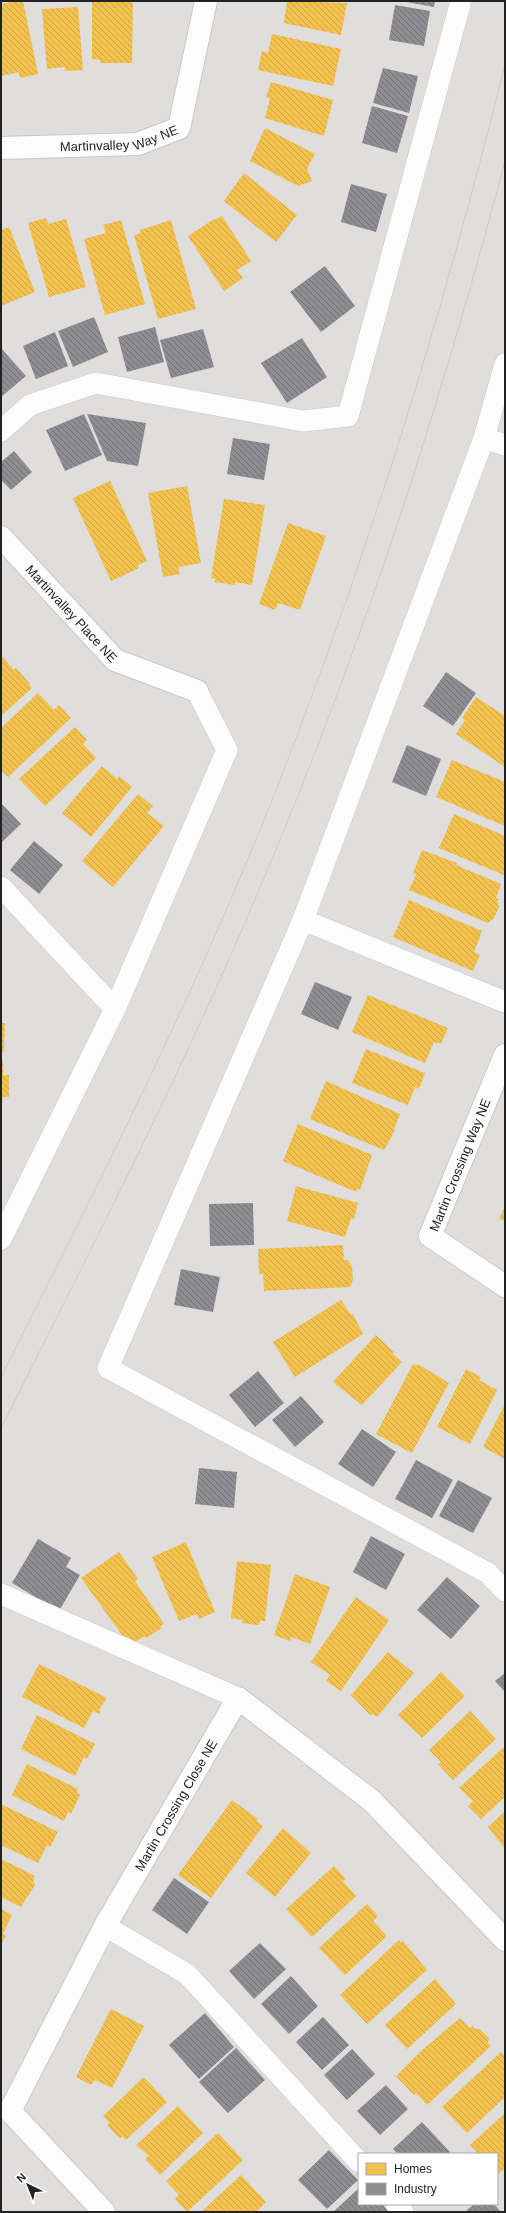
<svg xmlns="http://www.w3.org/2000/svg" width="506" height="2213" font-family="Helvetica,sans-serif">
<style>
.residential{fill:#dfdedc;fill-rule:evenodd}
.homes{fill:url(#homes-back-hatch)}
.industry{fill:url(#industry-back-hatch)}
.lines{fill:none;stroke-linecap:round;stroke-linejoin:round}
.lane-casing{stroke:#c9c8c7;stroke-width:22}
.street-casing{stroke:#c9c8c7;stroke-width:24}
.lane{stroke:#fdfcfc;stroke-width:21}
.street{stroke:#fdfcfc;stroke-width:22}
.tram{stroke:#ccc;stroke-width:1}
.labels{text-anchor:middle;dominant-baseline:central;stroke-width:4;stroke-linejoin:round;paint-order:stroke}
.street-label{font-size:13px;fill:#222;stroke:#fff}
</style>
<defs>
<pattern id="homes-back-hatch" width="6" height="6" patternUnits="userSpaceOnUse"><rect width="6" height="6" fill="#f2c14e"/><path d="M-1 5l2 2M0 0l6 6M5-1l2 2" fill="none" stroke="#cfa644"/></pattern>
<pattern id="industry-back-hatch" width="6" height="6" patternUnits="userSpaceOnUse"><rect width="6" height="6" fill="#8d8d92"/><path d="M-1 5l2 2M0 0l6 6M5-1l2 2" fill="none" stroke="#737377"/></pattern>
</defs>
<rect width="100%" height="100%" fill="#f0eeeb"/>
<!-- residential -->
<path class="residential" d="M1,1h504v2211h-504zM359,2154h138v50h-138z"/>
<!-- homes -->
<g class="homes">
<path d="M17,1h6l15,73 -18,4 -1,-6 -18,4v-72z"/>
<path d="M92,1h41l-1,62h-32v-3l-8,-1z"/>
<path d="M287,1l60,2 -6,32 -57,-12z"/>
<path d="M78,7l5,63 -18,1v-4l-18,2 -5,-60z"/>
<path d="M272,34l69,15 -8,37 -75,-16 4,-19 6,2z"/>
<path d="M271,82l62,18 -9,36 -59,-18 5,-19 -4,-2z"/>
<path d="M265,128l50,26 -8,15 5,12 -14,5 -48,-25z"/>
<path d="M244,173l53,42 -21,27 -52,-41z"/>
<path d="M222,216l29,45 -14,9 6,8 -19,13 -36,-55 26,-17 1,1z"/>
<path d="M46,218l2,6 18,-5 20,68 -37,10 -21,-74z"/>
<path d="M121,220l24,84 -40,11 -21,-76 22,-6 -3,-8z"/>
<path d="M171,220l25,89 -38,10 -24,-84 7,-2 -1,-3z"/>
<path d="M9,227l26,65 -34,14v-76z"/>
<path d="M110,481l37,80 -9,4 1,3 -28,13 -38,-83z"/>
<path d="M187,486l14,77 -23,4 2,7 -17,3 -15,-84z"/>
<path d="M224,499l41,6 -13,80 -17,-3v3l-20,-3v-3l-4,-1z"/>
<path d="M288,523l38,13 -26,74 -22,-7 -3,7 -16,-6z"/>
<path d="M3,657l11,13 2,-2 14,16 -1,1 3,3 -31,28v-57z"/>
<path d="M38,693l16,17 5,-5 12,13 -63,59 -7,-7v-42z"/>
<path d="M476,697l29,19v51l-49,-33 9,-14 -3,-2z"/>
<path d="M75,727l12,13 -4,4 13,14 -51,48 -26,-27z"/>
<path d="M452,760l53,22v44l-69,-29z"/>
<path d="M102,766l15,13 2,-3 13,11 -41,50 -29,-24z"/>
<path d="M138,794l15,12 -6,7 17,13 -51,61 -31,-26z"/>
<path d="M454,814l51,22 -1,39 -65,-27z"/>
<path d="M422,850l35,13 -1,2 45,19 -5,14 3,1 -2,3 2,5 -5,11 -6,5 -79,-33 7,-15 -3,-2z"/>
<path d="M409,900l73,31 -8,21 6,3 -7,16 -80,-34z"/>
<path d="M368,995l80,33 -7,16 -7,-2 -9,21 -73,-31z"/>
<path d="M1,1023h4l-1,29h-3z"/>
<path d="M366,1049l59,24 -6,16 -4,-2 -7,18 -56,-22z"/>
<path d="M1,1061h2v14h6v22h-6l-1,6z"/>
<path d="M326,1081l74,33 -6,15 1,1 -11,20 -74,-31z"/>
<path d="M298,1124l74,31 -12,35 -3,-1 -1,3 -73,-31z"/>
<path d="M296,1186l62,17 -4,16 -3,-1 -6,19 -58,-16z"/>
<path d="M505,1206v15l-6,-2z"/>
<path d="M343,1245l1,15h4l4,7 1,13 -3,7 -86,4 -1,-17h-4l-1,-25z"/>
<path d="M341,1300l10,15 2,-1 10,20 -68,43 -22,-35z"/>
<path d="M376,1335l18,17 -2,1 10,9 -40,43 -29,-23z"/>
<path d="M413,1364l4,2 1,-2 31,19 -37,70 -36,-19z"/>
<path d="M466,1369l15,8 -2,3 18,10 -27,54 -33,-17z"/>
<path d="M505,1404v55l-22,-12z"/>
<path d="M186,1542l29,70 -16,7 -2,-5 -18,7 -27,-64z"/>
<path d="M119,1552l19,27 -3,2 29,43 -4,2 2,2 -16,10 -2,-2 -14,10 -49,-68z"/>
<path d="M237,1561l34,4 -6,56h-5l-1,4 -17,-2 1,-3 -12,-2z"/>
<path d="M295,1574l35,13 -20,57 -19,-7 -1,4 -16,-6z"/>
<path d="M356,1597l33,23 -48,71 -15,-10 4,-6 -19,-13z"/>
<path d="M388,1652l26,21 -37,44 -5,-3 -2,1 -19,-20z"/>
<path d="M39,1664l68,34 -8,12 2,1 -2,3 -6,-3 -9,17 -62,-31z"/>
<path d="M441,1672l24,24 -43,42 -24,-23z"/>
<path d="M470,1711l26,28 -43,41 -15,-16 3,-2 -12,-12z"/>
<path d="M37,1715l58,29 -8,15 -3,-2 -9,19 -54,-27z"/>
<path d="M505,1746v51l-24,22 -13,-13 5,-5 -14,-13z"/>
<path d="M27,1764l51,25 -1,4 3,2 -9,19 -3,-2 -4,9 -52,-26z"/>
<path d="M232,1800l26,19 -2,2 7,5 -52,72 -33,-23z"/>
<path d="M1,1804l57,28 -8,15 -3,-2 -9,18 -37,-18z"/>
<path d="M505,1811v38l-17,-22z"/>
<path d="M283,1828l28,25 -36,44 -29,-24z"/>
<path d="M1,1859l34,17 -2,5 2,4 -14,22 -20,-10z"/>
<path d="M334,1866l12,13 -3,2 13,15 -44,41 -26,-28z"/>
<path d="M367,1904l11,12 -5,5 14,15 -42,39 -26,-27z"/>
<path d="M1,1909l11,6 -9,19 3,2 -5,9z"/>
<path d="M399,1940l2,3 2,-2 24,29 -60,54 -27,-29z"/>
<path d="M435,1979l21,25 -49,45 -22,-24z"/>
<path d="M111,2009l33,17 -32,62 -17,-8 -4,5 -15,-8z"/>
<path d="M460,2018l10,10 2,-2 3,3h5l9,9 -1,5 3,3 -64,59 -11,-12 -2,2 -18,-19 26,-26z"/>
<path d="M501,2052l4,4v41l-38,36 -25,-26z"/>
<path d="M144,2077l23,25 -41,38 -4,-4 -2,3 -13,-14 3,-2 -7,-7z"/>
<path d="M178,2106l25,27 -43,42 -15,-16 4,-3 -13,-11z"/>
<path d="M505,2113v55l-8,7v-21h-18l-9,-9z"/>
<path d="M218,2133l25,27 -56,52 -12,-13 4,-4 -13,-14z"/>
<path d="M241,2175l25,27 -10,10h-55z"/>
</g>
<!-- industry -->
<g class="industry">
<path d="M401,1h34l-1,6z"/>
<path d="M395,5l35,6 -6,35 -35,-6z"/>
<path d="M383,68l35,8 -9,37 -36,-10z"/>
<path d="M372,106l36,10 -11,37 -35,-10z"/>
<path d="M351,184l36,10 -11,38 -35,-10z"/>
<path d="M325,266l30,40 -34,26 -31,-40z"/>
<path d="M94,317l14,35 -35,15 -15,-36z"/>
<path d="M155,327l9,35 -37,10 -9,-35z"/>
<path d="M203,329l11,38 -43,11 -11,-38z"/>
<path d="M55,332l13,34 -32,13 -13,-33z"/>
<path d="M302,338l25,39 -40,26 -26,-40z"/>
<path d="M1,348l25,28 -25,21z"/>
<path d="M84,414l18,41 -37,16 -19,-41z"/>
<path d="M87,414l59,9 -8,43 -31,-5z"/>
<path d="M233,438l37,6 -6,36 -37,-6z"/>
<path d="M14,451l18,21 -21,18 -10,-10v-18z"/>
<path d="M446,672l30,21 -23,33 -30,-20z"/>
<path d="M407,745l34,14 -15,37 -34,-14z"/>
<path d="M1,803l20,21 -20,19z"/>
<path d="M34,841l29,24 -24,29 -29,-24z"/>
<path d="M315,982l37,15 -14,33 -37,-16z"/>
<path d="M253,1203l1,42 -44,1 -1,-42z"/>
<path d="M181,1269l39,8 -7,35 -39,-7z"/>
<path d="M258,1371l26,32 -29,24 -26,-32z"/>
<path d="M301,1396l23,26 -29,25 -23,-27z"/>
<path d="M362,1429l34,23 -23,35 -35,-23z"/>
<path d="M416,1460l37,20 -21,38 -37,-19z"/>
<path d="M199,1468l38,4 -3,36 -39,-4z"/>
<path d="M458,1480l34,18 -19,35 -34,-17z"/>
<path d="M371,1536l34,18 -19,36 -33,-18z"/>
<path d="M38,1539l33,19 -5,9 14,8 -21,36 -47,-28z"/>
<path d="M447,1577l33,29 -29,33 -34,-29z"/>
<path d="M505,1673v19l-10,-11z"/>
<path d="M174,1878l35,24 -22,32 -35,-24z"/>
<path d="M260,1943l26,26 -32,30 -25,-28z"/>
<path d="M291,1976l27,30 -29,28 -28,-30z"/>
<path d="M205,2013l29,34 -35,32 -30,-34z"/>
<path d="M323,2017l26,28 -27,25 -26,-28z"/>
<path d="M236,2048l29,32 -37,33 -29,-31z"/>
<path d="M352,2049l23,25 -28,26 -23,-25z"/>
<path d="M386,2085l22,24 -28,26 -23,-24z"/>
<path d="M422,2122l28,30 -1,2h-51l-5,-5z"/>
<path d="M329,2150l29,30 -31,29 -29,-29z"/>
<path d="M359,2188v16h23l7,8h-56z"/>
<path d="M474,2204h20l7,8h-36z"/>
</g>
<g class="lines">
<!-- lane casing -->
<g class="lane-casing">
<g id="lane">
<path d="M505,364l-21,74 -181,482 -195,448 380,205 17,18"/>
<path d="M1,431l29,-26 66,-22 207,38 45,-5 113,-415"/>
<path d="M484,438l21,7"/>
<path d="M1,887l114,122"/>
<path d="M303,920l202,82"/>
<path d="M1,1239l114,-230 112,-259 -30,-59"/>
<path d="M1,1594l237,104"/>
<path d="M105,1926l82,48 172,188"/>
<path d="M396,2204l7,8"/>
</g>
</g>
<!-- street casing -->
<g class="street-casing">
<g id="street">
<path id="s1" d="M1,148l137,-4 41,-16 27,-127"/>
<path id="s2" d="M1,537l114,123 82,31"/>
<path d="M505,1055l-75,181 75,50"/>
<path id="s3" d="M104,2212l-94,-101 95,-185 133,-228 134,103 133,139"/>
</g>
</g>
<!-- lane -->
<use href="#lane" class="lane"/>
<!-- street -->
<use href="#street" class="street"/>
<!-- tram -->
<g class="tram">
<path d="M1,1377c94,-186 188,-371 266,-564 97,-244 175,-494 238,-749"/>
<path d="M1,1428c92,-182 185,-364 264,-552 98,-232 176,-472 240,-715"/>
</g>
</g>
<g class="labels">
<!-- street labels -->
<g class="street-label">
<text stroke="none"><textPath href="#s1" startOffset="119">Martinvalley Way NE</textPath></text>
<text stroke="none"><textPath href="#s2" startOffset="104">Martinvalley Place NE</textPath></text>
<text transform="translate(460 1165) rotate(-68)">Martin Crossing Way NE</text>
<text stroke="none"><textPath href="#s3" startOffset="486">Martin Crossing Close NE</textPath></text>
</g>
</g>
<!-- border -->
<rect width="506" height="2213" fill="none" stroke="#222222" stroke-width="4"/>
<!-- legend -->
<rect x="358" y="2153" width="140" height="52" fill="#ffffff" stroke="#a7a7a7"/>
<rect x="366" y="2163" width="20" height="12" fill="#f2c14e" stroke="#a7a7a7"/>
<text x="394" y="2173" font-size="12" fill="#222222">Homes</text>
<rect x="366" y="2183" width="20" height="12" fill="#8d8d92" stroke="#a7a7a7"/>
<text x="394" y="2193" font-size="12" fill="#222222">Industry</text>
<!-- north arrow -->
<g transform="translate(28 2185) rotate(317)" stroke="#ffffff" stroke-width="3" paint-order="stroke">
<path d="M0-3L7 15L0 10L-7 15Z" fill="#222222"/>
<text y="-6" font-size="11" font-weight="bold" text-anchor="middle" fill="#222222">N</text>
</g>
</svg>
